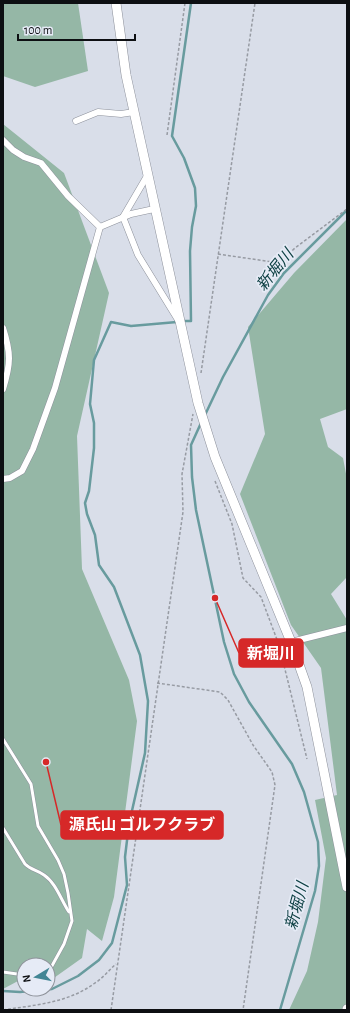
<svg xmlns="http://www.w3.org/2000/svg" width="350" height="1013" font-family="'Alegreya Sans','Noto Sans JP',sans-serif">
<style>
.green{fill:#95b7a6}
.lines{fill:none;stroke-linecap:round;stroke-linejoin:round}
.stream{stroke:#689b9e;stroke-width:2.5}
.lane-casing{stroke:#8d919b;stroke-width:4}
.street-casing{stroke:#8d919b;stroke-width:7}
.secondary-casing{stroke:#8d919b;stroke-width:10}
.path{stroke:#979ba3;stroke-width:1.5;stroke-dasharray:3 2;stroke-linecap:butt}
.lane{stroke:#fff;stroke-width:3}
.street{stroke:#fff;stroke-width:6}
.secondary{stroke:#fff;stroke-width:9}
.labels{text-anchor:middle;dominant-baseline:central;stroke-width:3.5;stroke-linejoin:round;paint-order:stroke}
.water-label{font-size:16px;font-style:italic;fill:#0a3d40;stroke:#e6ebf6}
.leader{fill:none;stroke:#d62828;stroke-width:1.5}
.callout-dot{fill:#d62828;stroke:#e6ebf6;stroke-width:1.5}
.callout{fill:#d62828;stroke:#d62828;stroke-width:1.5}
.callout-label{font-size:16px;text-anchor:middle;font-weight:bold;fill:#fff}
</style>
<rect width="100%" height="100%" fill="#d9dee9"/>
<!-- green -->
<g class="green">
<path d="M3,3h75l10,68 -53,16 -32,-11z"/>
<path d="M3,124l61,49 45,120 -32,143 5,133 47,111 8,41 -23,176 -12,44 -15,-12 -5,29 -31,22h-3v-15h-24v16h-6l-15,8z"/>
<path d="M347,219v190l-27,10 8,28 15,11 4,21v98l-16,17 16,26v390h-58l18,-39 11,-49 8,-64 -11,-58 22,-5 -16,-127 -30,-43 -51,-131 25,-60 -17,-107 46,-54z"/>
</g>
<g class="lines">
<!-- stream -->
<g class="stream">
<path d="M182,321h9l-1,-70 2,-24 4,-21 -1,-18 -11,-30 -12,-22 19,-133"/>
<path d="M205,415l18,-38 45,-82 16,-22 63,-63"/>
<path d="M201,423l-10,22 1,32 4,33 28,132 10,32 15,28 43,62 12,28 14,50 1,24 -4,25 -35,119"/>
<path d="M3,991l17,1 32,-3 26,-13 21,-16 13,-17 15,-58 -2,-28 4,-33 16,-71 3,-52 -8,-46 -26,-68 -15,-22 -4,-30 -8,-21 -2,-11 4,-12 5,-43v-25l-4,-19 4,-44 17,-38 20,4 46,-4"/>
</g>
<!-- lane casing -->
<g class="lane-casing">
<g id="lane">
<path d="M3,739l28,45 7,42 20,34 6,14 4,19 4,28 -8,23 -16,29"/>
<path d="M3,828l22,36c6,6 12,6 19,11 12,8 17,25 25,37"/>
<path d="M3,972l21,3"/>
</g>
</g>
<!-- street casing -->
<g class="street-casing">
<g id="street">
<path d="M76,121l22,-9 23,2 13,-2"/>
<path d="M3,140l10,10 11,7 17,6 27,33 32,31"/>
<path d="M147,176l-24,41 15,38 40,65"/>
<path d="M100,227l31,-13 23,-5"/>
<path d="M3,328c8,25 8,35 0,61"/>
<path d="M3,479l7,-1 12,-7 11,-22 22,-61 45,-161"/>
<path d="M291,642l56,-14"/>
</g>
</g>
<!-- secondary casing -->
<g class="secondary-casing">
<g id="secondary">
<path d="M116,3l10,72 72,328 17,54 76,185 16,45 40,200"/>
<path d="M347,1010v-1"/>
</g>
</g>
<!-- path -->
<g class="path">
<path d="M167,135l18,-132"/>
<path d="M218,254l61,9 16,-15 52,-39"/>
<path d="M201,373l54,-370"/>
<path d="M215,481l17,43 11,54 18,19 18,48 28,114"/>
<path d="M157,683l63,9 8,8 25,45 19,27 3,13 -32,225"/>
<path d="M3,1010c32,-5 65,-7 92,-27 8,-5 14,-13 21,-19"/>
<path d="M111,1010l72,-498 -1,-38 11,-60"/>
</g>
<!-- lane -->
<use href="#lane" class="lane"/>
<!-- street -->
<use href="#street" class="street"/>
<!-- secondary -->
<use href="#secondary" class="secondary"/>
</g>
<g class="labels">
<!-- water labels -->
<g class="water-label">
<text transform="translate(275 270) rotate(-51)">新堀川</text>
<text transform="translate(297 906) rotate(-75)">新堀川</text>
</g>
</g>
<!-- callouts -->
<path class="leader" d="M215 598L239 653M46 762L61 825"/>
<g class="callout-dot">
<circle cx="215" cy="598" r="4"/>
<circle cx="46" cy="762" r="4"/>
</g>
<g class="callout">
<rect x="239" y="639" width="64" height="28" rx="4"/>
<rect x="61" y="811" width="162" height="28" rx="4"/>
</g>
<g class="callout-label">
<text x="271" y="659">新堀川</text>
<text x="142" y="830">源氏山 ゴルフクラブ</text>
</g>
<!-- border -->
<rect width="350" height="1013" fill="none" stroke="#0d0f12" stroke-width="8"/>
<!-- north arrow -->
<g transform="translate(36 977) rotate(260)"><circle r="19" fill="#e6ebf6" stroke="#8f939b"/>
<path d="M0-3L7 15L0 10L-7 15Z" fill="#428695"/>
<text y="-6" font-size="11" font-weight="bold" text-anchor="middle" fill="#0d0f12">N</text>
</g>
<!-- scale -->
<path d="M18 34v6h117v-6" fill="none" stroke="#0d0f12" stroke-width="2"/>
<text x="24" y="34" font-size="12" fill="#0d0f12" stroke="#e6ebf6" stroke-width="3" paint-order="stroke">100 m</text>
</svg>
